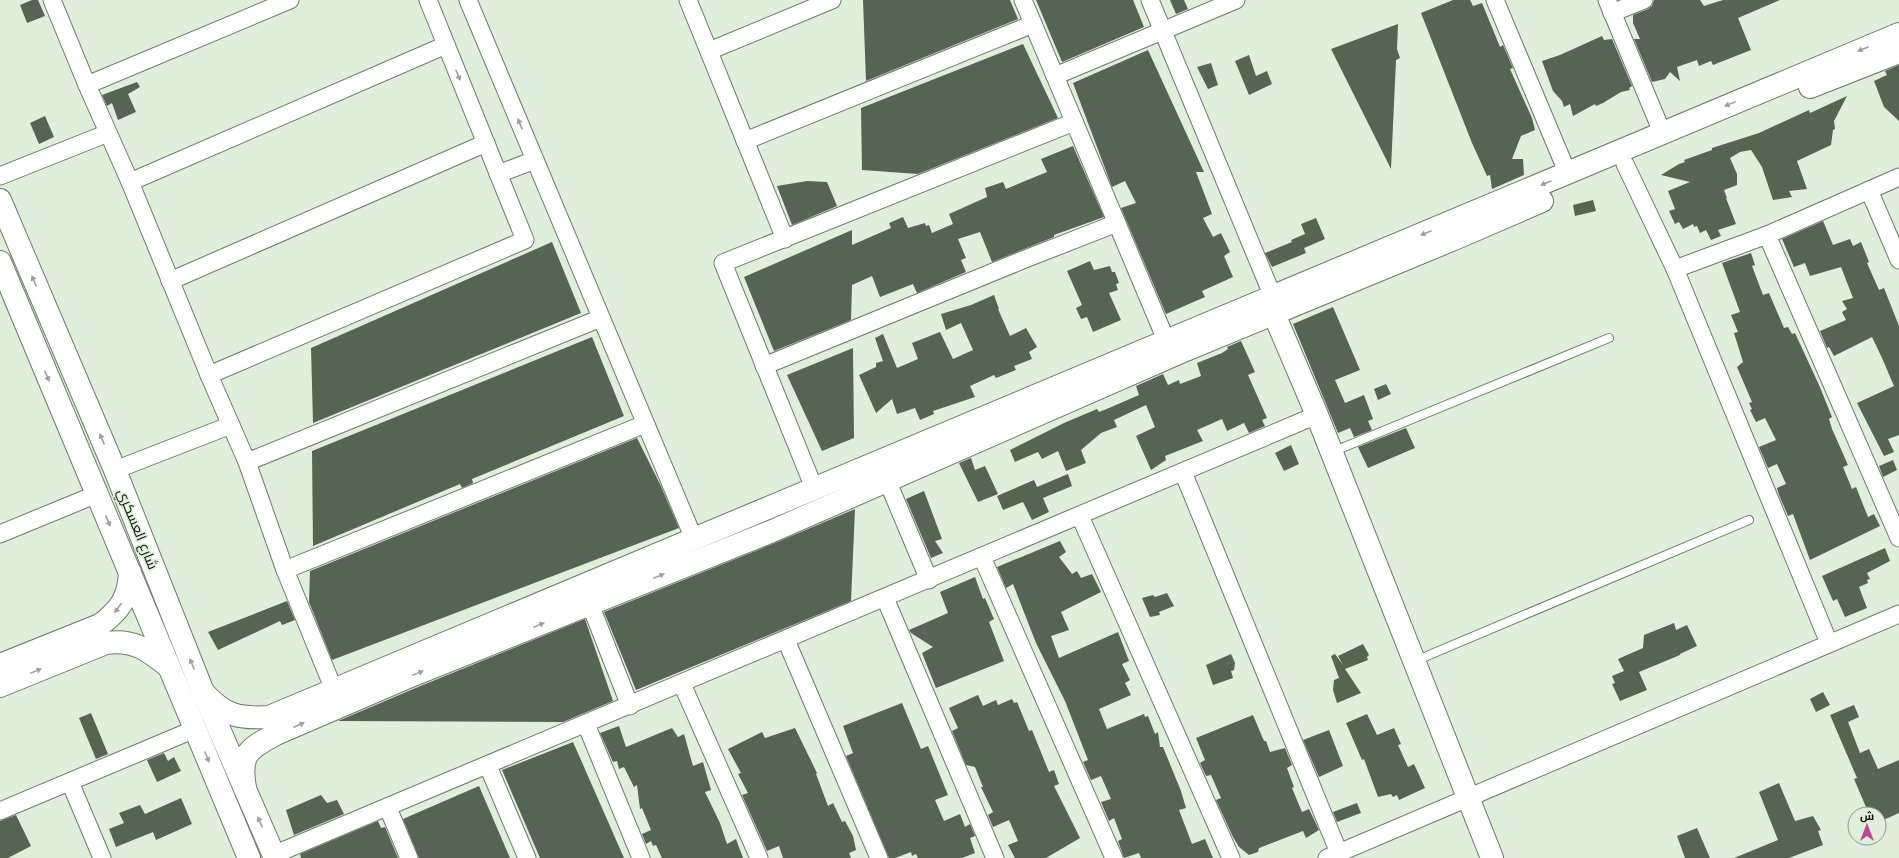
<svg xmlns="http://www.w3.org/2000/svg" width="1899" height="858" font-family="Helvetica,Cairo,sans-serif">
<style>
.building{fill:#566453}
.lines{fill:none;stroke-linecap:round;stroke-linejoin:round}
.lane-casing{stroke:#6c7b69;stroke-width:10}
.street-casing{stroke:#6c7b69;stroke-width:19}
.secondary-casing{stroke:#6c7b69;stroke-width:24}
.lane{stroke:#fff;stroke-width:8}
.street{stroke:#fff;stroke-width:17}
.secondary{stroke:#fff;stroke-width:22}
.oneway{fill:#9ea09d}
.labels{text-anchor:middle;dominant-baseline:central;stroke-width:3.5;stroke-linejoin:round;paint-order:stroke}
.street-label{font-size:14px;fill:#0c110a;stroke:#dfefdc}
</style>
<rect width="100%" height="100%" fill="#dfefdc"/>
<!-- building -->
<g class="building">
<path d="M32,0h6l7,16 -18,7 -7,-18z"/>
<path d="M863,0h147l8,19 -152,62z"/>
<path d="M1036,0h97l11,27 -82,35z"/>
<path d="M1170,0h14l4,9 -12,5z"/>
<path d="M1453,0h17l3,6 9,-3 18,44 3,-2 10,23 -3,1 22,49 3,12 -14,6 -9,23h11l1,16 -32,14 -2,-14 -3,1 -15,-33 -51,-130z"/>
<path d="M1654,0h46l4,6 19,-6h57l-42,18 13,32 -38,15 -2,-4 -12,5 -2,-6 -20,7 3,14 -10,-9 -5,7 -13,3 -18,-43h6l-7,-16v-8l15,-6 4,-3z"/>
<path d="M1398,24l-1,25 3,9 -4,2 -5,109 -60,-120z"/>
<path d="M1602,36l2,4 8,-1 20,47 -3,2 1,2 -9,2 -18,11 -7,3 -1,-2 -22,12 -3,-12 -6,3 -2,-6 -9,-10 -11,-30 18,-6z"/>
<path d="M1023,44l35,74 -140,56 -56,-4 -1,-62z"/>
<path d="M1148,50l56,122h-8l16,42 -9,4 10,19 8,-4 9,19 -6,4 9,21 -31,14 3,6 -39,17 -45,-106 15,-5 -11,-22 -13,6 -39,-104z"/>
<path d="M1249,55l7,21 11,-5 5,13 -23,11 -14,-34z"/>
<path d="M1211,63l7,22 -10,4 -11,-22z"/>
<path d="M1899,65v56l-15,-14 -10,-26 13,-6 -2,-4z"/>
<path d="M137,82l3,5 -12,7 8,18 -18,8 -6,-17 -5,3 -5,-11z"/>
<path d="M1847,96l-13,25 1,8 -2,1 -2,15 -34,16 10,28 -18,2 3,6 -19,3 -11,-33 -11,-17 -11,2 -10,6 7,16v11l-13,5 3,8h-1l10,26 -18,6 3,6 -10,4 -5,-10 -6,3 -3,-7 -3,1 -1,-3 -10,5 -4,-7 -4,2 -6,-13 6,-2 -7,-18 22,-9 -29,-7 18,-11 6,-2 -1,-2 28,-10v-2l47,-15 50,-23 1,3z"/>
<path d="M45,116l9,21 -15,7 -9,-21z"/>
<path d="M1073,146l31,71 -50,18v2l-62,25 -12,-30 -22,7 8,19 -5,2 5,12 -49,21 -4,-9 -33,13 -8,-21 -20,9 -1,35 -77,31 -30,-74 108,-47v15l39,-17 -2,-5 14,-6 5,11 17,-5 1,3 3,-1 3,8 21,-9 -4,-10 38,-17 -2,-9 18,-6 3,7 41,-17 -6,-13z"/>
<path d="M807,181l20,1 10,24 -45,19 -15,-39z"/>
<path d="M1593,200l3,11 -21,5 -2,-11z"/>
<path d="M1316,218l9,21 -21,9 2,5 -34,14 -7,-14 27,-11 -1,-2 14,-6 -4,-10z"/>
<path d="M1823,221l10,24 17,-6 3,7 8,-4 8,20 -2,1 12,27 5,-2 15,38v109l-11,4 6,13 -10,4 -27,-53 37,-17 -12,-28 -10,-21 -38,19 -5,-9 -2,1 -7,-17 26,-11 -4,-8 5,-3 -5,-8 11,-3 -12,-31 -31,9 -5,-13 -11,4 -12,-28z"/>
<path d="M552,242l29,71 -268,110 -2,-75z"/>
<path d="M1751,253l4,12 -3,1 11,29 6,-2 15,35 4,-1 4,7 3,-1 24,52 13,32 -3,2 3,10 16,36 -5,2 9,22 4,-2 12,30 6,-3 6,12 -70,34 -17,-46 -5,2 -9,-21 -2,-7 9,-4 -9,-20 -9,4 -9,-21 17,-7 -11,-22 -9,4 -6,-12 2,-1 -3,-6 3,-1 -15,-35 6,-5 -9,-29 4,-1 -7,-17 9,-3 -18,-49z"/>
<path d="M1090,261l4,9 16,-4 2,6h3l4,11 -3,1 2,6 -9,3 12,27 -28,12 -6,-15 -6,2 -5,-11 6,-3 -15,-34z"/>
<path d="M994,295l5,14h-1l12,27 16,-8 11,19 -8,5 3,7 -18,7 2,4 -20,8 -2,-3 -24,11 5,11 -42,14 1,3 -14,6 -5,-12 -18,6 -5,-15 -16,14 -17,-38 17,-8v-4l7,-2 -8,-23 8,-4 14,34 21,-9 -6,-16 28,-11 13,27 20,-9 -12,-27 -15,7 -5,-16 30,-9z"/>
<path d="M1333,307l27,63 -25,10 10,23 19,-8 9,24 -5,2 4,9 -18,7 -4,-9 -12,5 -45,-109z"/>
<path d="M592,337l32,79 -152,63 1,4 -11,5 -2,-4 -147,62 -1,-95z"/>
<path d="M1241,341l14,31 -7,3 19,43 -5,2 3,6 -16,7 -5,-10 -17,8 -5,-12 -25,11 6,11 -38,15 1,4 -15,10 -15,-34 19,-9 -9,-22 -32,15 3,7 -16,6 -20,17 5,13 -20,8 -8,-20 -16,8 -4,-7 -23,10 -5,-12 54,-27 33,-14 2,3 10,-4 30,-13 -3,-9 27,-12 5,11 11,-5 1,4 21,-8 -4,-13 25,-10 6,-4 -1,-2z"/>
<path d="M853,348l1,90 -32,13 -35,-76z"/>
<path d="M1386,384l5,10 -13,6 -4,-11z"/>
<path d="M1406,428l9,20 -47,20 -10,-21z"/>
<path d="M637,438l23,46 19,44 -347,132 -23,-58 1,-31z"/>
<path d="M1291,445l8,19 -15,7 -9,-18z"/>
<path d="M971,458l4,12 10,-4 13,28 -20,8 -19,-39z"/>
<path d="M1893,460l4,10 -14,7 -4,-11z"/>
<path d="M1068,474l4,12 -29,12 6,14 -17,8 -9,-18 -20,8 -6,-14 37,-16 3,7z"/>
<path d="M924,491l18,48 -7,2 8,12 -12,5 -25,-59z"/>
<path d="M855,509l-4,92 -215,89 -32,-78 171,-69z"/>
<path d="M1060,541l6,11 -7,5 13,17 5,-3 4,7 11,-4 9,18 -40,20 8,18 -18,6 8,22 59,-26 11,29 -7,3 8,16 -5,3 6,12 -32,14 8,20 37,-15 1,3 3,-1 7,18 3,-2 2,15h3l18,44 5,17 -7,2 13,34 13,-5 8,19h-72l-2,-5 -15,5 -6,-17 4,-2 -8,-21 -5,3 -8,-19 10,-3 -10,-23 -10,4 -8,-18 5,-2 -23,-59 -29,-58 -23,-59 -7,4 -9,-21z"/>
<path d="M1885,548l5,13 -23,12 3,6 -3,1 1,3 -9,4 8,21 -22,9 -8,-18 -4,2 -11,-25z"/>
<path d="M975,577l8,22 2,-1 9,21 -5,3 15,39 -68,27 -14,-35 11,-6 -22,-14 -2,-3 39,-17 -8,-21z"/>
<path d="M1167,593l7,13 -15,6 1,3 -10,2 -8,-19 11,-3 2,2z"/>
<path d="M287,601l8,19 -13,5 -2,-4 -62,29 -10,-18z"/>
<path d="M585,619l28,82 -50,21 -225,-1 80,-34z"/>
<path d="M1674,623l2,7 11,-5 10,21 -17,8v1l-41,17 8,18 -27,11 -8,-17 3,-1 -3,-7 12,-5 -6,-12 25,-11 1,-13z"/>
<path d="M1363,644l6,11 -2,2 1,3 -23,9 16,24 -24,10 -4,-13 1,-10 5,-2 -8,-22 4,-2 8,11 -5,-9z"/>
<path d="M1231,654l4,9 -1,7 -3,1 2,7 -20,7 -7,-20z"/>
<path d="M1823,692l7,13 -14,7 -6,-13z"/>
<path d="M978,695l5,11 13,-6 2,5 14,-6 2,4 3,-1 12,29 3,-1 17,42 5,-2 5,14 -5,2 26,52 -34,20h-31l-7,-13 10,-4 -9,-21 -16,7 -5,-12 5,-3 -12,-25h2l-8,-20 -9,-2 -14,-34 6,-3 -9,-20z"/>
<path d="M902,703l19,46 7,-3 20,49 -13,5 9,21 16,-7 5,13 5,-3 5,12 -5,2 5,15 -13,5h-44l-2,-4 -4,2 -1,-4 -16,6h-6l-43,-102 7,-3 -10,-27z"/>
<path d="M1854,705l5,12 -11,5 12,31 9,-4 9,20 21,-9v53l-20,9v-8h-10l-15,-35 3,-1 -27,-63z"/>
<path d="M91,713l17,41 -12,5 -17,-41z"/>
<path d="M1367,714l10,21 17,-7 7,16 -3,1 10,22 6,-3 11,24 -26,12 -2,-5 -4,2 -2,-3 -13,3 -14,-38 -2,1 -16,-37z"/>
<path d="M1253,715l11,26h2l4,11 15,-4 7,17 -5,3 7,19 -2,1 10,24 7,-3 10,21 -13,8 -3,-7 -44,17 -1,4 -9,3 -10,-8 -6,-10 -17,-37 5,-2 -10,-23 -5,1 -6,-13 5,-3 -9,-22z"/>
<path d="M619,726l7,21 46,-19 6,9 6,-3 9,32 10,-4 8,28 -6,2 15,31 7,21 9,-5 7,19h-81l-6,-13 -3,1 -2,-5 -5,3 -4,-10 9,-4 -9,-22 -2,1 -3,-24 -3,2 -10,-20 -5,2 -2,-8 -4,1 -13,-29z"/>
<path d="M795,728l22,45 -1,1 12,32 5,-3 9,19 3,-1 8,15 3,14 -7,3 2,5h-68l-4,-12 -12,5 -25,-56 6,-2 -10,-19 3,-1 -13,-24 34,-17 3,6z"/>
<path d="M1329,730l14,36 -24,11 -16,-37z"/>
<path d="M573,742l51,116h-84l-38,-88z"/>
<path d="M164,753l4,8 6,-4 7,14 -24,11 -10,-22z"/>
<path d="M1779,783l16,38 18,-5 8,14 -3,1 5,14 -34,13h-55l44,-18 -19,-48z"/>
<path d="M479,786l31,72h-91l-16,-39z"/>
<path d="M321,795l6,8 10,-3 7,14 -50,21 -8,-25z"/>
<path d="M181,798l11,26 -36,16 -3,-8 -37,15 -7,-18 15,-6 -5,-10 21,-8 5,9z"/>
<path d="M1357,803l4,10 -24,9 -4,-10z"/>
<path d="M16,815l15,31 -23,12h-8v-37z"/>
<path d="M378,821l3,7 4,-1 13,31h-97l-1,-4z"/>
<path d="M1697,828l13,30h-25l-8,-22z"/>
</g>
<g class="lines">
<!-- lane casing -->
<g class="lane-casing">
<g id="lane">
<path d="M1332,452l277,-114"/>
<path d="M1415,661l334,-141"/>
</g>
</g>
<!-- street casing -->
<g class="street-casing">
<g id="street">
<path d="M52,0l35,85 43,97 79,193 38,87 38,108 49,120"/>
<path d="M468,0l226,539"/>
<path d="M688,0l97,239"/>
<path d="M1023,0l143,340"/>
<path d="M1150,0l123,297"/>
<path d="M1495,0l73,174"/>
<path d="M1607,0l55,132"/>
<path d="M1612,13l32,-13"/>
<path d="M709,51l123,-51"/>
<path d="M1055,76l181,-76"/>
<path d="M87,85l203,-85"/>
<path d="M745,141l288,-117"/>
<path d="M1625,164l50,105 154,374"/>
<path d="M498,174l37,-14"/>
<path d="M0,176l108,-43"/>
<path d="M130,182l316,-137"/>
<path d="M1869,190l30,70"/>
<path d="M1767,235l132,303"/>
<path d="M1675,269l92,-34 132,-58"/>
<path d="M170,281l316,-138"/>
<path d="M764,366l261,-107 92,-36"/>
<path d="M209,375l316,-135 -97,-240"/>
<path d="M247,462l354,-144"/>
<path d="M115,470l116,-45"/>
<path d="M1183,472l156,381"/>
<path d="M887,480l42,100"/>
<path d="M814,488l-91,-225 351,-141"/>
<path d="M1080,516l151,342"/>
<path d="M0,534l97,-40"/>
<path d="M982,557l132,301"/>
<path d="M285,570l360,-146"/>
<path d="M885,598l110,260"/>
<path d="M590,604l40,102"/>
<path d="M786,640l93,218"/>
<path d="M682,684l77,174"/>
<path d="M586,724l55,134"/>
<path d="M488,766l39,92"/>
<path d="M70,782l32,76"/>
<path d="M388,808l21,50"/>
<path d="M0,811l195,-82"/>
<path d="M273,855l1044,-440"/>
<path d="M1327,858l572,-244"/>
</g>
</g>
<!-- secondary casing -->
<g class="secondary-casing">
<g id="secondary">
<path d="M1810,87l89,-35"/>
<path d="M0,200l115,270 88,222 72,166"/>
<path d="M0,262l249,596"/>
<path d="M1274,314l43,101 175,443"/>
<path d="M0,665l100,-40c20,-15 29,-27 30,-53"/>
<path d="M0,686l106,-43c28,-4 42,7 63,24"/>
<path d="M203,692c21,23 34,27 66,25l1630,-683"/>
<path d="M245,788c-6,-34 3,-39 31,-54l137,-59 357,-143 411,-180 273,-113 88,-38"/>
</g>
</g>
<!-- lane -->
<use href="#lane" class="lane"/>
<!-- street -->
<use href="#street" class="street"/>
<!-- secondary -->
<use href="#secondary" class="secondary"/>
</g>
<!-- one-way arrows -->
<defs><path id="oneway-solid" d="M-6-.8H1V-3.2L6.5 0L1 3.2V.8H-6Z"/></defs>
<g class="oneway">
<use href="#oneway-solid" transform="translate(1863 49) rotate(157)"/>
<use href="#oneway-solid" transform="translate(458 75) rotate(68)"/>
<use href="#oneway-solid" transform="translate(1730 104) rotate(158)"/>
<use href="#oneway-solid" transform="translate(520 124) rotate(-113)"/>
<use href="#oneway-solid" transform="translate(1546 183) rotate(157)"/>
<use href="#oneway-solid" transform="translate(1426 233) rotate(157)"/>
<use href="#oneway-solid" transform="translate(34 281) rotate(-113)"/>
<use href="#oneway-solid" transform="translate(47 376) rotate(67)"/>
<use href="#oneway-solid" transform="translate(102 439) rotate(-113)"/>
<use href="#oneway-solid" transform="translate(108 521) rotate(67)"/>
<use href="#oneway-solid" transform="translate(659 576) rotate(-22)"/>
<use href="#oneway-solid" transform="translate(118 608) rotate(125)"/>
<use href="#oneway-solid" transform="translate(539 625) rotate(-22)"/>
<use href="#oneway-solid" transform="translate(192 664) rotate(-112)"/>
<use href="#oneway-solid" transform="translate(36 671) rotate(-22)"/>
<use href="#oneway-solid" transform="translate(418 673) rotate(-22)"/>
<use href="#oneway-solid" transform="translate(299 725) rotate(-24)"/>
<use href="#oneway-solid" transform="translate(207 757) rotate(67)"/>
<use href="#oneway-solid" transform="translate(260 822) rotate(-113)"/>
</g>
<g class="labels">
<!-- street labels -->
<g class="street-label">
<text transform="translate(138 529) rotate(68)">شارع العسكري</text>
</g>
</g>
<!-- north arrow -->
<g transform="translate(1867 826)"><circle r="19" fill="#dfefdc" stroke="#8b9688"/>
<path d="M0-3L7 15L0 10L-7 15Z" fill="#c04495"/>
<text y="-6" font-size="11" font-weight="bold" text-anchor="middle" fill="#0c110a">ش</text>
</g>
</svg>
